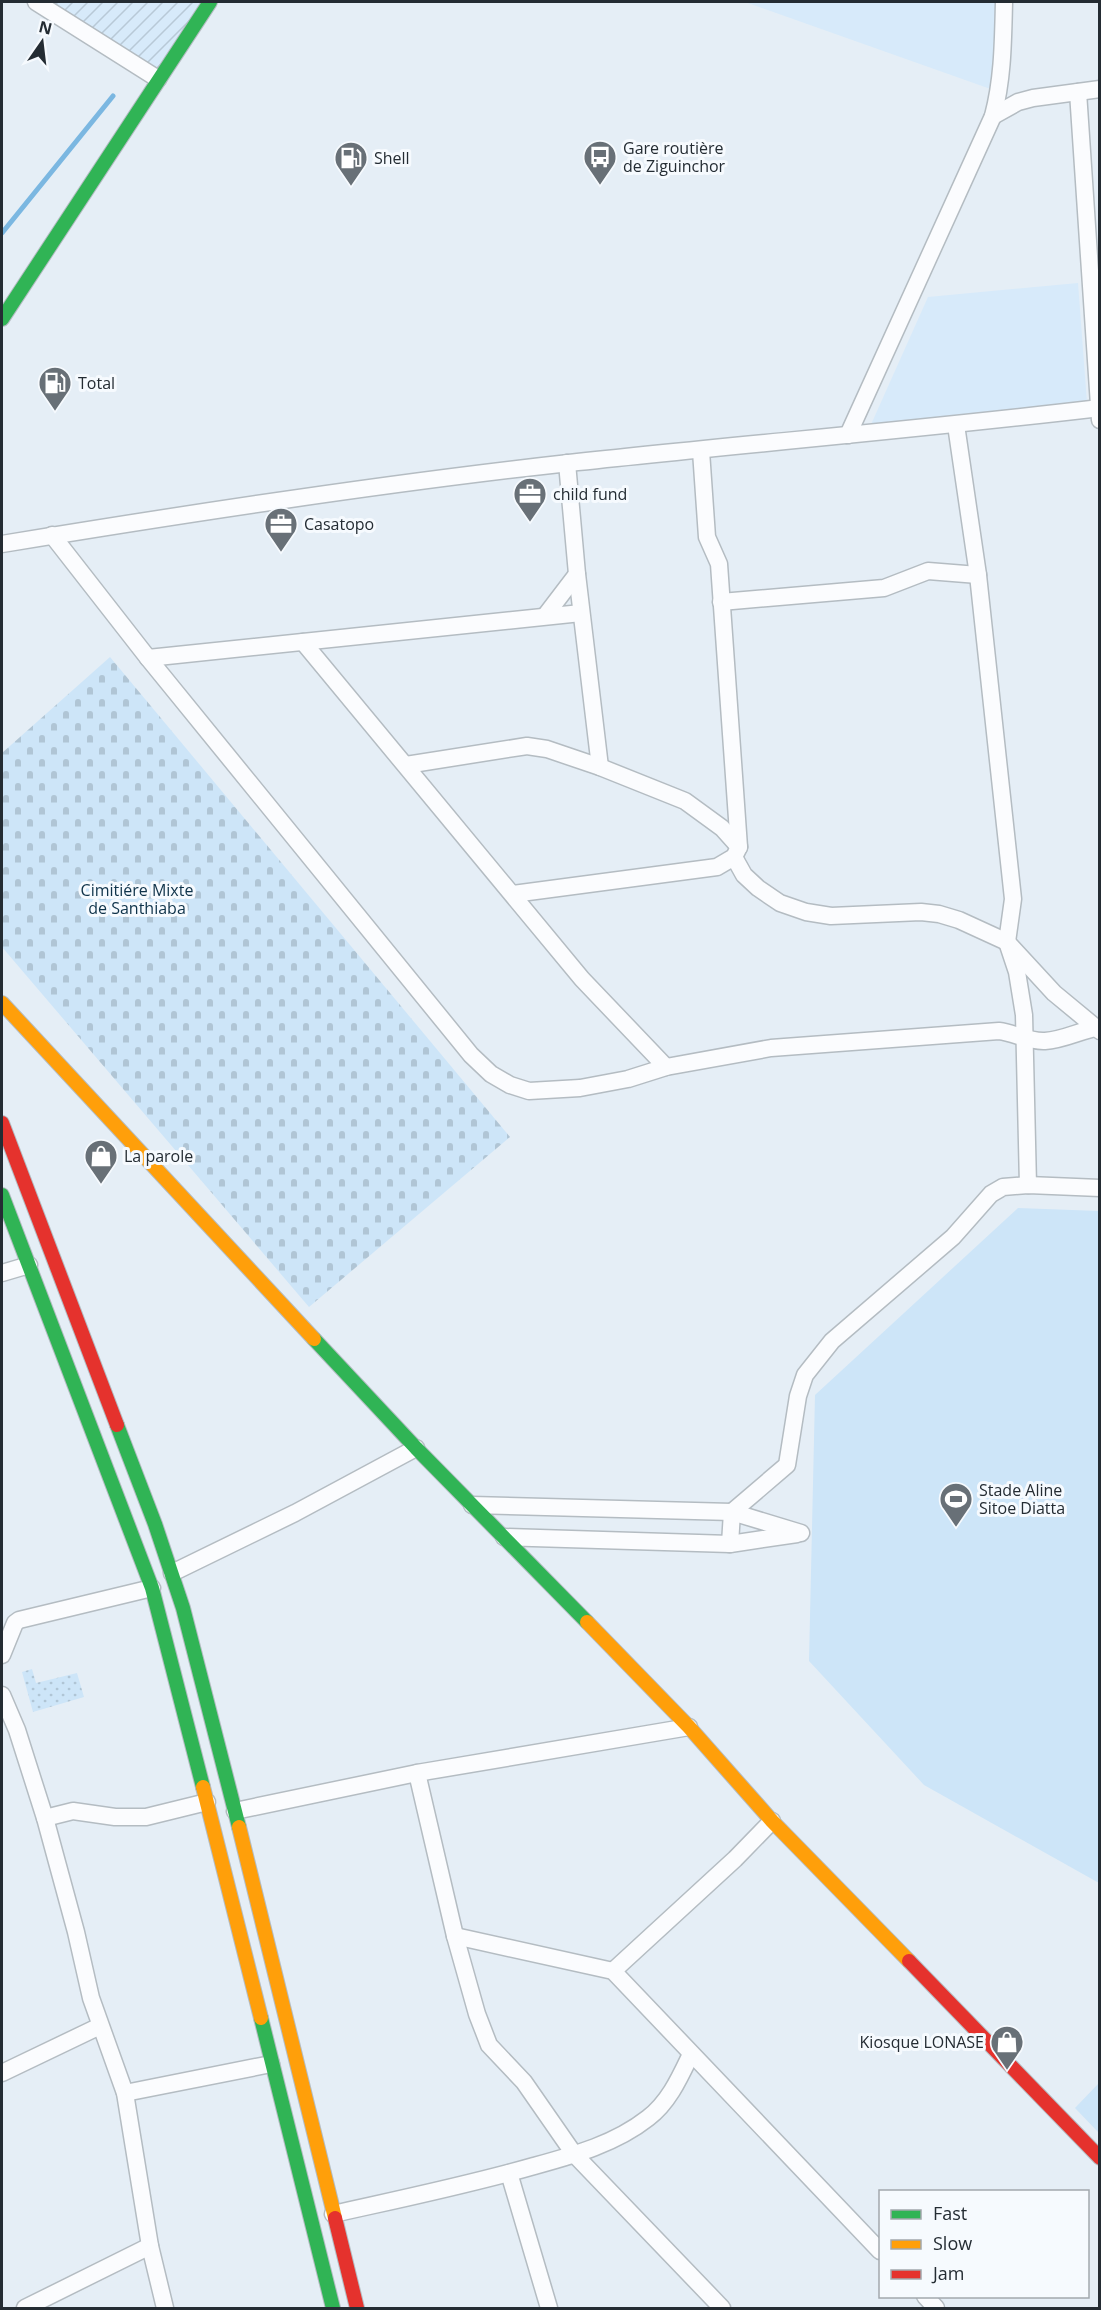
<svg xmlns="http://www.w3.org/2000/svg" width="1101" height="2310" font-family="'Open Sans',sans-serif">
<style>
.built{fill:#d7eafa}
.industrial{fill:url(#industrial-furrows)}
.cemetery{fill:url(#cemetery-stones)}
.garden{fill:url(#garden-dots)}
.pitch{fill:#cde5f8}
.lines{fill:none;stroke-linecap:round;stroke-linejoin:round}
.stream{stroke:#7bb7e1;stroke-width:5}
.street-casing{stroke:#b4bcc2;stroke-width:19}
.fast-casing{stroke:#b4bcc2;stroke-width:16}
.slow-casing{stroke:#b4bcc2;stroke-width:16}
.jam-casing{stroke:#b4bcc2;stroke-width:16}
.street{stroke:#fbfcfe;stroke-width:16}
.fast{stroke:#30b455;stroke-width:14}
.slow{stroke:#ff9f0a;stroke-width:14}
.jam{stroke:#e5322d;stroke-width:14}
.labels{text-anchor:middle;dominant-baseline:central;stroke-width:6;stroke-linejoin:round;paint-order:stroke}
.poi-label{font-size:16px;fill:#242c33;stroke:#f6fafe;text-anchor:start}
.park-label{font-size:16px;fill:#0f334a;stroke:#f6fafe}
</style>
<defs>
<pattern id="industrial-furrows" width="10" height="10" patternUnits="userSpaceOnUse" patternTransform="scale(1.5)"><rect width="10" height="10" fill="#d7eafa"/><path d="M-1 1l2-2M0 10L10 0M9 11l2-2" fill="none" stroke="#b8c9d7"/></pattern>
<pattern id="cemetery-stones" width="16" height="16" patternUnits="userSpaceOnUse" patternTransform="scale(1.5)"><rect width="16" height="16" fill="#cde5f8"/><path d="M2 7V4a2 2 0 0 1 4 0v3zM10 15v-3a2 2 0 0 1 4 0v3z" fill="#b0c5d5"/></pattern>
<pattern id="garden-dots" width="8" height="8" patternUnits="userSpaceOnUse" patternTransform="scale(1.5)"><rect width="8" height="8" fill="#cde5f8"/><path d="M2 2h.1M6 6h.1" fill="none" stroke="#b0c5d5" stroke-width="1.8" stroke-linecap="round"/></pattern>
</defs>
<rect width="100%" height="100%" fill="#e5eef6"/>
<!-- built -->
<g class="built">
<path d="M745,2h259l-5,90z"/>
<path d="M1078,283l9,120 -218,26 59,-132z"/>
</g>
<!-- industrial -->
<path class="industrial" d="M36,2h174l-52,77z"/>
<!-- cemetery -->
<path class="cemetery" d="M110,657l400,480 -201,170 -307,-360v-194z"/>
<!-- garden -->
<path class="garden" d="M32,1669l4,14 41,-10 7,24 -51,15 -11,-40z"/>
<!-- pitch -->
<g class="pitch">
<path d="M1018,1208l81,3v672l-175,-98 -115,-124 6,-266z"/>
<path d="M1099,2083v50l-24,-25z"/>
</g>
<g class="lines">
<!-- stream -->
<path class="stream" d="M2,233l111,-137"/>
<!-- street casing -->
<g class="street-casing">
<g id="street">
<path d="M36,2l122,77"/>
<path d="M1078,92l22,328"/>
<path d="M993,116l25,-14 15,-4 67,-9"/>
<path d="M956,425l22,150 35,324 -6,43 10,30 7,43 4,170"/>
<path d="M848,435l145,-319c10,-38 10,-75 11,-114"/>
<path d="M567,463l10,111 23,193"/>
<path d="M52,535l96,123 323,397 20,19 19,11 19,6 51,-3 48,-9 38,-12 105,-19 228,-17c16,2 30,11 46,10 19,-1 36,-11 55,-14"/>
<path d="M2,544c188,-31 377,-60 567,-81 176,-19 354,-34 531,-55"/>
<path d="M721,602l163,-14 44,-17 50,4"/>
<path d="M545,616l32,-42"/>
<path d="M303,642l279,337 84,88"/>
<path d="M148,658l433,-45"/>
<path d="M406,765l121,-19 20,3 53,18 85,34 37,27 17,19"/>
<path d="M734,857l10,18 14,13 22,15 26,9 25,4 90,-4 18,2 20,6 48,22 47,51 46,38"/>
<path d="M513,894l204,-27 17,-10 5,-10 -20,-283 -12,-27 -6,-86"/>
<path d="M2,1273l27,-8"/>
<path d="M472,1505l260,7 69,21"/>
<path d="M504,1537l226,7 67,-10"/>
<path d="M730,1544l2,-32 55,-47 11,-69 7,-21 27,-34 121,-104 38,-43 12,-7 25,-2 72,3"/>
<path d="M172,1573l123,-60 121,-65"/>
<path d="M2,1655l13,-32 4,-3 133,-32"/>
<path d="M2,1695l15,35 28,88 31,114 15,66 34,95 25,153 15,62"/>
<path d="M417,1773l38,163 22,78 12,31 35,37 50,72 148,154"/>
<path d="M235,1811l182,-38 272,-46"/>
<path d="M45,1818l28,-7 42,6h31l61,-15"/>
<path d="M455,1936l158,35 267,280"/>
<path d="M613,1971l122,-112 37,-38"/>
<path d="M2,2073l98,-47"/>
<path d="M125,2093l146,-29"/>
<path d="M509,2173l40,135"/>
<path d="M333,2214c67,-15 135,-29 201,-48 40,-11 81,-22 114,-48 21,-16 32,-41 43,-64"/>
<path d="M925,2296l11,12"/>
<path d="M25,2308l125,-62"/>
</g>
</g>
<!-- fast casing -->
<g class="fast-casing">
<g id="fast">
<path d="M2,319l208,-317"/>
<path d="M2,1195l150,393 51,199"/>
<path d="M314,1339l102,109 171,174"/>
<path d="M117,1425l38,99 28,84 56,219"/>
<path d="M261,2018l72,290"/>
</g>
</g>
<!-- slow casing -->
<g class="slow-casing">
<g id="slow">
<path d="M2,1003l312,336"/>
<path d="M587,1622l102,105 83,94 137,140"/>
<path d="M203,1787l58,231"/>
<path d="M239,1827l96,391"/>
</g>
</g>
<!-- jam casing -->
<g class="jam-casing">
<g id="jam">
<path d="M2,1123l115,302"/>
<path d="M909,1961l191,197"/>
<path d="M335,2218l22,90"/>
</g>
</g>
<!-- street -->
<use href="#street" class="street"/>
<!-- fast -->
<use href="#fast" class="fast"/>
<!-- slow -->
<use href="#slow" class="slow"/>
<!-- jam -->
<use href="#jam" class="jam"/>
</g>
<!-- icons -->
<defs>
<g id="bus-pin" transform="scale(1.725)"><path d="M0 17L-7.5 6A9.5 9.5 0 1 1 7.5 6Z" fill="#687077" stroke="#f6fafe"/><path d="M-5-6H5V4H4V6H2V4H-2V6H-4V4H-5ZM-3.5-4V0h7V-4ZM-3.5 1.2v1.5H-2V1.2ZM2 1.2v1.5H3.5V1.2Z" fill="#fff"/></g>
<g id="fuel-pin" transform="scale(1.725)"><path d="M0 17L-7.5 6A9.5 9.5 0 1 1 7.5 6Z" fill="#687077" stroke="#f6fafe"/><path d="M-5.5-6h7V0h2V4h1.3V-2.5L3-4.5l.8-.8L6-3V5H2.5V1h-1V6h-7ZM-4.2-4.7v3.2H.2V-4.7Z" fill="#fff"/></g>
<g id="office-pin" transform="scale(1.725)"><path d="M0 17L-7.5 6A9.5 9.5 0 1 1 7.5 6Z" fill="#687077" stroke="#f6fafe"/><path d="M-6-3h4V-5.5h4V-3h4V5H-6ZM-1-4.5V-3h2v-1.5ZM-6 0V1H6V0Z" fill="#fff"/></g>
<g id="shop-pin" transform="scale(1.725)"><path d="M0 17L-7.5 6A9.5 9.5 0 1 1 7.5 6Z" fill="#687077" stroke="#f6fafe"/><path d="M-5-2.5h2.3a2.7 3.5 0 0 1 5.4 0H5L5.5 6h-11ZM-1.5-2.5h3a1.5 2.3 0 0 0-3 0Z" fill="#fff"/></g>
<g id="stadium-pin" transform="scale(1.725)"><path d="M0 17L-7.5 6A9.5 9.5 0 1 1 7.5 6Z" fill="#687077" stroke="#f6fafe"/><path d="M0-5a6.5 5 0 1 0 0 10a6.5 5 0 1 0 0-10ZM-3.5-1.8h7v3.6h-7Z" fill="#fff"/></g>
</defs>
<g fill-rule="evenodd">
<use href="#bus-pin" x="600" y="157"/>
<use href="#fuel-pin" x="351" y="158"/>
<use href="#fuel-pin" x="55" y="383"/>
<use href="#office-pin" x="530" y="494"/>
<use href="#office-pin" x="281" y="524"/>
<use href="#shop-pin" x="101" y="1156"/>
<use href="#stadium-pin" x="956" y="1499"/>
<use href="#shop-pin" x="1007" y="2042"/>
</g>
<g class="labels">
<!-- poi labels -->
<g class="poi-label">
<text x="623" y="148">Gare routière<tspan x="623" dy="18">de Ziguinchor</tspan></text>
<text x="374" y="158">Shell</text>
<text x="78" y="383">Total</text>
<text x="553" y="494">child fund</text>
<text x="304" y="524">Casatopo</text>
<text x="124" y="1156">La parole</text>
<text x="979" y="1490">Stade Aline<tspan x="979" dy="18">Sitoe Diatta</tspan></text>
<text x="984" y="2042" text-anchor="end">Kiosque LONASE</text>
</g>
<!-- park labels -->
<g class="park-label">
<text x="137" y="890">Cimitiére Mixte<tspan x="137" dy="18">de Santhiaba</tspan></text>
</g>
</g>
<!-- border -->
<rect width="1101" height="2310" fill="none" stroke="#242c33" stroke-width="6"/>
<!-- legend -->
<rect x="879" y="2190" width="210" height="108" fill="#f6fafe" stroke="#a2a8ad" stroke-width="1.5"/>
<rect x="891" y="2210" width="30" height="9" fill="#30b455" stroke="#a2a8ad" stroke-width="1.5"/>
<text x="933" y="2220" font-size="18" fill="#242c33">Fast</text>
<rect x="891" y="2240" width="30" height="9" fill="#ff9f0a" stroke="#a2a8ad" stroke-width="1.5"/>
<text x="933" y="2250" font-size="18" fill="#242c33">Slow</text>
<rect x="891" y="2270" width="30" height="9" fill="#e5322d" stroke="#a2a8ad" stroke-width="1.5"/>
<text x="933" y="2280" font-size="18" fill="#242c33">Jam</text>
<!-- north arrow -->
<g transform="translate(42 42) rotate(14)" stroke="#f6fafe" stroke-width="4.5" paint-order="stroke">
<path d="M0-4.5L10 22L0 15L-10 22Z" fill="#242c33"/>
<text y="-9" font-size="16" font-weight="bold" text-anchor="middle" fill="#242c33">N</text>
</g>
</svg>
